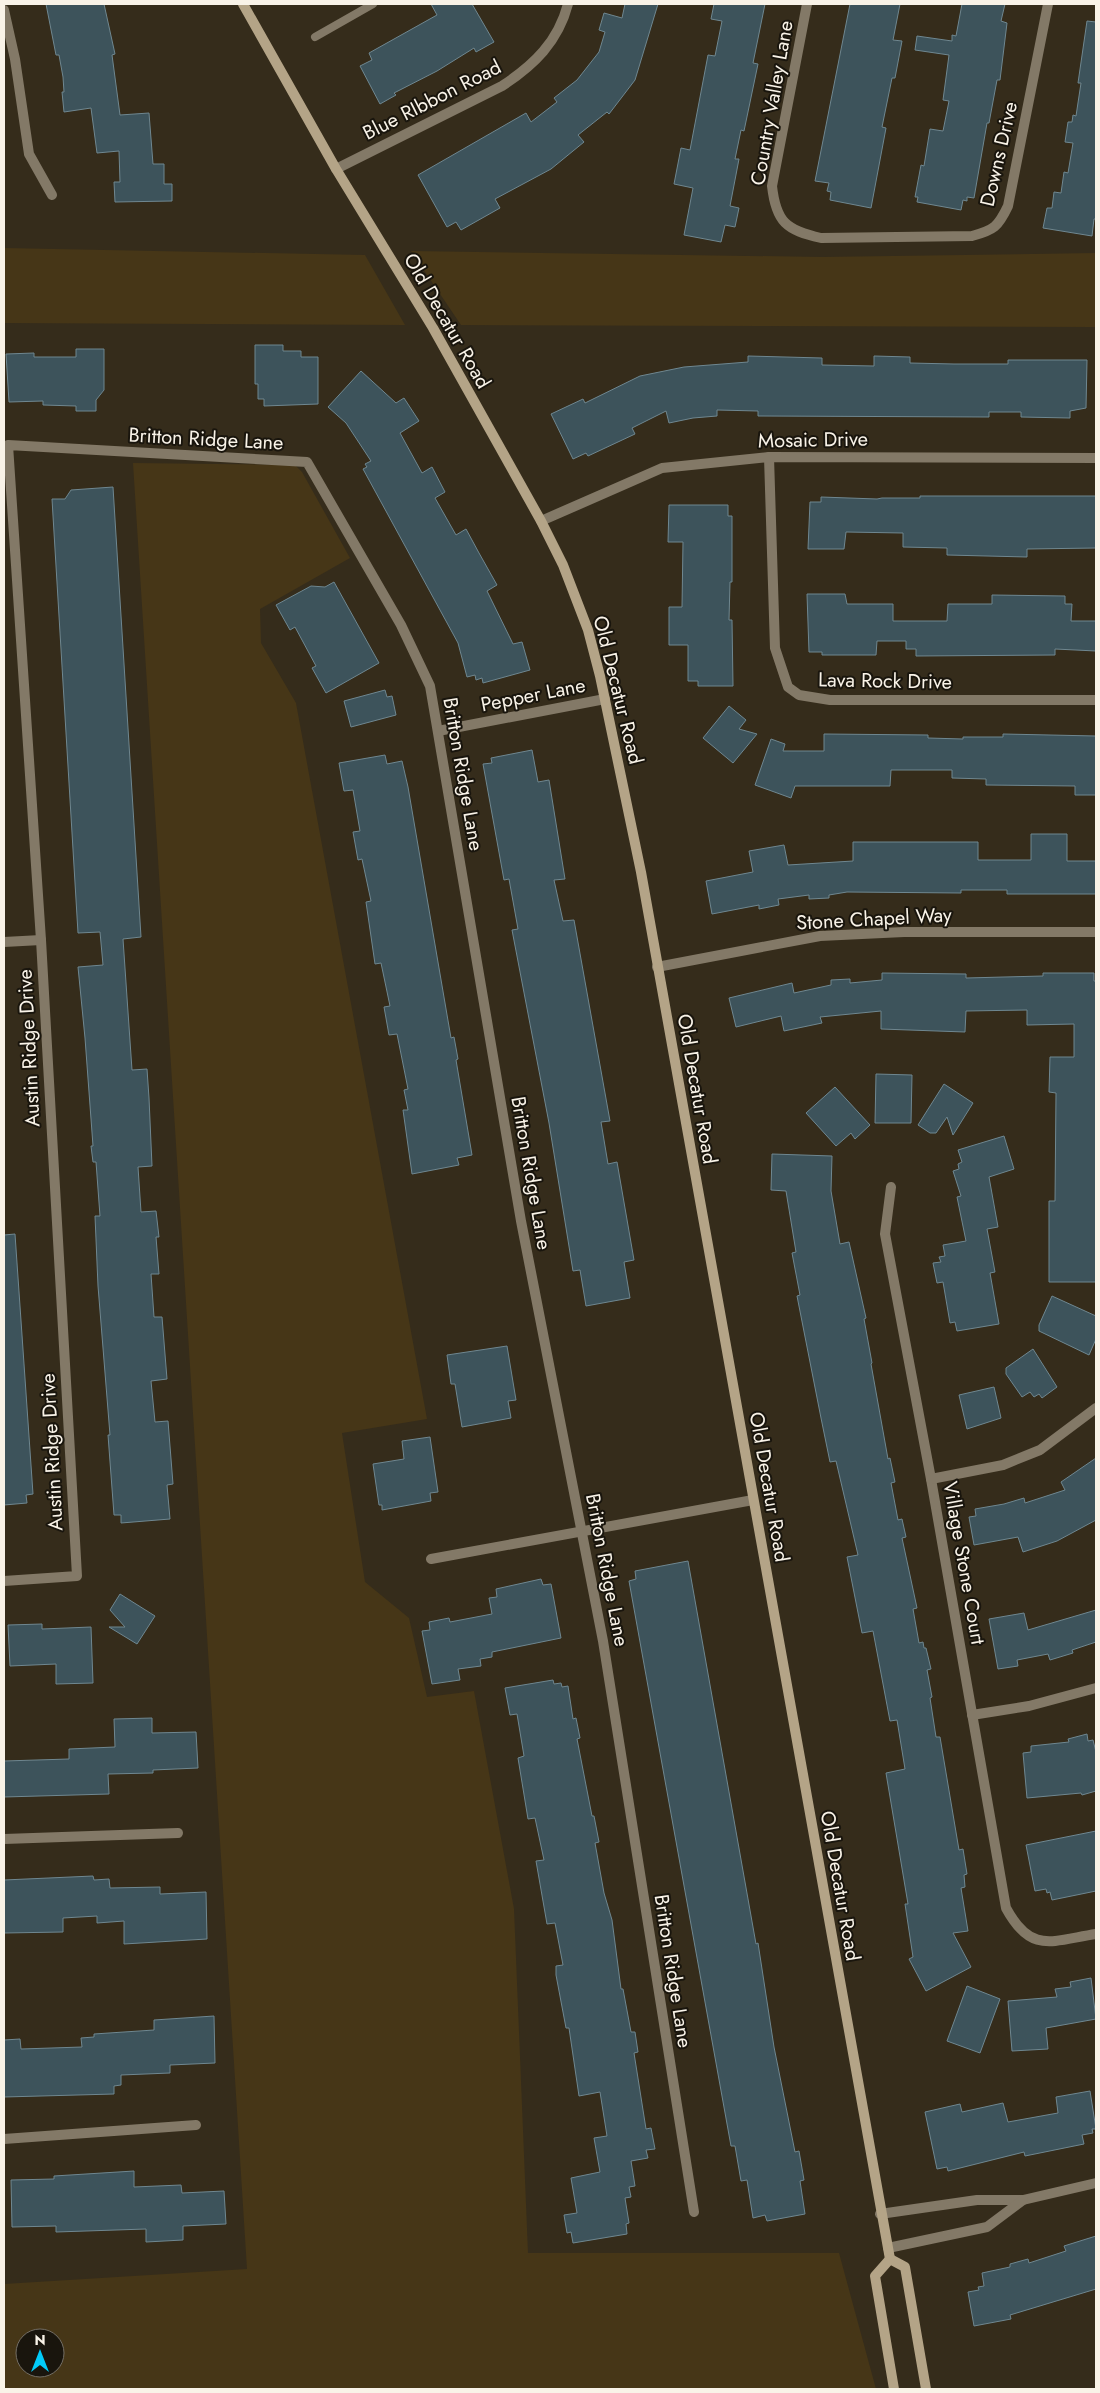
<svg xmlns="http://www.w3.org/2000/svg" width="1100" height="2393" font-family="Jost,sans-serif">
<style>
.green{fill:#463617;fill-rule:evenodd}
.building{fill:#3d535b;stroke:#6f8790}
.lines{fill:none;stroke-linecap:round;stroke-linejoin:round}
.lane{stroke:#837967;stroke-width:8}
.street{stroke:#837967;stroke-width:10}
.secondary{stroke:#b4a487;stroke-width:10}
.labels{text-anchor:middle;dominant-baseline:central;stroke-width:4;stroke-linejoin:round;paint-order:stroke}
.street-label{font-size:20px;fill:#f9f3e8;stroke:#19150d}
</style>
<rect width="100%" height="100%" fill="#352c1b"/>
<!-- green -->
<g class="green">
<path d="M4,248l361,7 40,70 -401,-2z"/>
<path d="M411,251l411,6 274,-4v74l-635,-2z"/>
<path d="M133,463l162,2 7,7 48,86 -90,51 1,34 35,60 131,716 -85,14 23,149 44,36 18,79 47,-6 40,218 14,344h311l37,136h-872v-105l243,-15zM25,2338h30v30h-30z"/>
</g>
<!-- building -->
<g class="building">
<path d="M46,4h58l11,50 -3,1 8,60 29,-2 4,51h11v20h8v17l-57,1 -1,-20h6l-1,-31 -22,2 -6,-45 -27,4 -2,-20h2l-1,-15 -4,-22h-3z"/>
<path d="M431,4h41l22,38 -18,10 -2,-4 -37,23 -43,22 2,2 -16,9 -20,-38 12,-6 -3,-7 68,-38z"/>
<path d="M625,4h33l-23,76 -26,34 -2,-2 -29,23 6,7 -33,27 -56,30 5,9 -39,22 -5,-8 -9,5 -29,-52 108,-62 5,9 26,-20 -3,-4 23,-18 22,-28 6,-20 -6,-2 5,-17 18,5z"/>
<path d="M714,4h51l-12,59 5,1 -14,67 -3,-1 -6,29h4l-9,47 9,2 -4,19 -10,-2 -4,17 -37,-7 9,-47 -19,-4 7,-36 9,2 18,-95 7,1 7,-35 -11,-2z"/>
<path d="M850,4h50l-7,36 9,1 -7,37h-3l-10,49 4,1 -15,80 -41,-8 1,-8 -4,-1 2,-8 -14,-2z"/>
<path d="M962,4h43l-4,17 6,2 -7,57h-3l-8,43h-2l-13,75 -7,-1v4l-4,-1 -2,10 -44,-8 1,-5h-3l6,-32 3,1 6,-37 13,2 6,-30 -6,-1 6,-45 -34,-5 2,-14 35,5v-6l4,1z"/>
<path d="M1087,21l9,1v197h-2l-2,17 -49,-8 4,-20h5l2,-16 7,1 3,-21 4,1 5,-30 -8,-1 3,-20h4l1,-7 3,1 5,-33h-3z"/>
<path d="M255,345h28v6h18v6h17v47l-54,2v-7h-6v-15h-3z"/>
<path d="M76,349h28v41l-8,10v11h-20v-5l-33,-1v-4l-34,1 -3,-48 28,-1v4h42z"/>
<path d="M748,356l74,2v7l52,1v-10l36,1v6l44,1h54v-4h79l-1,48 -16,3v7l-49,-1v-5h-32v5l-231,-1v-5l-41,-1v6l-24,2 -24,5 -3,-12 -34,17 3,6 -47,22 -2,-3 -13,6 -22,-45 32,-15 2,4 55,-27 44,-9 64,-5z"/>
<path d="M361,371l35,32 8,-5 15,23 -19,12 22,40 10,-6 13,25 -10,6 21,37 10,-6 13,24 18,32 -10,6 26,53 9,-2 8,28 -47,13 -1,-5 -6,2 -1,-5 -8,2 -9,-34 -95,-174 4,-2 -2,-3 6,-3 -25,-38 -18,-16z"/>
<path d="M113,487l28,450 -18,2 9,131 15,-1 2,29 3,68 -14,1 3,45 15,-1 3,26h-3l3,37h-8l3,43h8l5,62 -16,2 4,41 13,-1 5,63 -6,1 3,34 -49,4v-8h-7l-6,-80h2l-12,-149 -3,-70h5l-4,-54h-3l-2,-16h2l-8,-108 -7,-71 25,-2 -3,-33 -22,1 -26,-434h13l6,-9z"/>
<path d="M920,496h176v52l-69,1v8l-80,-2v-7l-44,-1v-14l-57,-1 -2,17h-36l2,-47h11v-5l56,2 5,-1h38z"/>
<path d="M669,505h59v11h4v66h-2l-1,38h3l1,66h-35v-5h-10v-36h-19v-38h13l1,-65h-15z"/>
<path d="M334,582l45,81 -53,30 -14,-25 4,-2 -21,-39 -5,3 -14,-25 35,-19 14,1z"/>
<path d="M807,594h38l2,10h46v17h54l1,-17h44v-9l73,1v8h7l-1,17h25v30l-41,-2v6l-139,1v-7h-10v-8h-29l-1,14h-54v-3h-13z"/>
<path d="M385,690l2,7 5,-1 4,19 -45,12 -7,-26z"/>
<path d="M729,706l17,14 -7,9 18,5 -24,29 -30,-25z"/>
<path d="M824,734l104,1v3l35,1v-2h40v-3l93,2v59h-21v-9l-89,-1v-6l-34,-1v-8h-61l-1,16h-95l-4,12 -36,-13 16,-46 14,5 -2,7h41z"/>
<path d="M532,750l6,32 11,-2 16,99 -11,1 9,41 11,-1 36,201 -9,1 7,42 9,-2 17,98 -10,2 6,36 -44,8 -6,-36 -7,1 -24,-148 -37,-193 6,-1 -9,-50 -5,1 -21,-116 9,-1 -1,-5z"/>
<path d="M385,755l2,9 15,-3 6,26 43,251 3,-1 4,22 -2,1 16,95 -15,3 2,7 -47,9 -9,-64h5l-4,-20 4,-1 -11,-55 -8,1 -5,-28 6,-1 -9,-43 -6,1 -9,-62 5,-1 -9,-42 -4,1 -5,-28 7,-1 -7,-41 -9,1 -5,-28z"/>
<path d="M1031,834h36v27h29v33h-89v-4h-46v3l-114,-1 -18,3v3l-20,1v-4l-31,4 1,6 -20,4v-4l-47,9 -6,-33 47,-9 -4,-21 35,-6 4,20 65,-4v-19h125v18h53z"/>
<path d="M882,973l84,1v4l77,-2v-3h51v8h2v301h-47v-81h6l1,-108 -7,-1 1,-35h24v-33l-47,1v-15l-61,1 -1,21 -84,-3v-18l-61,6 2,6 -38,8 -3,-15 -45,11 -7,-29 63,-15 2,10 37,-8v-5l19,-1v4l32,-3z"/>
<path d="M876,1074l36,1 -1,48h-36z"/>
<path d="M944,1084l29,19 -20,32 -6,-18 -11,16h-6l-12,-8z"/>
<path d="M835,1087l35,38 -15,14 -4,-6 -15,13 -30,-33z"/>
<path d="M1004,1136l10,33 -25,8 9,50 -11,2 8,43 -5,1 9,51 -42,7 -2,-9 -5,1 -7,-41 -6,1 -4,-20 8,-1 -2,-5 6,-1 -2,-11 23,-4 -9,-44 4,-1 -8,-25 6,-2 -1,-5 4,-2 -4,-12z"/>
<path d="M772,1154l60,2 -1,35 9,53 9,-2 17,76 -2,1 8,44 -1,1 17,95 2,-1 5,24 -4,1 7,37 4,-1 4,18 -4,1 15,70 -4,1 6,34 4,-1 1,6h2l5,21 -4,1 5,27 -2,1 6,39h4l19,113 4,-1 4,25 -3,1 1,12 -4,1 7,43 -15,2 18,34 -45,24 -17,-32 4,-2 -8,-53h3l-22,-131 19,-4 -8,-49 -7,1 -17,-90 -11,2 -15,-76 11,-2 -22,-94 -6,1 -9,-44 -24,-122 3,-1 -8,-42 4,-1 -10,-61 -15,-1z"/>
<path d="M15,1234l18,260 -7,1 1,8 -23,2v-270z"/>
<path d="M1052,1296l44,20v23l-7,16 -50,-24v-6z"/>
<path d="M507,1346l9,54 -8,1 3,17 -49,9 -7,-43h-4l-4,-29z"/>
<path d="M1033,1349l24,38 -15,11 -3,-4 -5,3 -4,-5 -8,5 -16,-23v-6z"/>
<path d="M994,1387l7,31 -34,11 -8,-34z"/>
<path d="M430,1437l8,55 -8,1 1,8 -49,9v-5h-3l-6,-41 31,-5 -2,-18z"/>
<path d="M1096,1458v62l-39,21 -34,11 -5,-15 -44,8 -5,-28 7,-1 -1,-7 29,-5 20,-6 1,5 40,-13 -4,-8z"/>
<path d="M688,1561l68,383 2,-1 16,104 21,105 4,-1 5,29 -4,1 5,33 -38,7 -2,-6 -12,3 -6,-38 -6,1 -6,-35h-4l-102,-565 7,-2 -1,-8z"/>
<path d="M541,1579l2,6 8,-1 10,54 -69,14v5l-12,2 1,7 -23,3 2,11 -28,4 -10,-53 8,-1 -1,-8 20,-4 1,4 42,-8 -3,-16 8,-1 -1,-8z"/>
<path d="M120,1594l35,22 -18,28 -28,-17h16l-15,-17z"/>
<path d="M1096,1610v32l-24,8 1,3 -23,7 -2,-6 -31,6 1,6 -20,3 -9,-50 35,-6 4,17z"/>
<path d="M42,1624v5l49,-2 2,56 -37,1v-20l-46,2 -2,-41z"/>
<path d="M553,1680l1,4 7,-1 1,4 6,-1 5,33 3,-1 4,20 -3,1 15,77h2l5,26 -4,1 9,50 8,27 9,69h2l8,43h4l3,20 -4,1 12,76 5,-1 4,21 -9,1 2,8 -17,3 4,25 -6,1 2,10 -6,1 4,25 -3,1 1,10 -54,9 -2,-11 -4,1 -3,-18 13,-2 -6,-35 29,-6 -6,-34 13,-2 -7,-44 -21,4 -10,-68h-3l-10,-53v-9l7,-1 -8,-42 -8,1 -11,-63 8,-1 -9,-42 -7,1 -10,-61 6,-2 -7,-42 -7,1 -5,-27z"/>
<path d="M152,1718v15l44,-1 2,36 -45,2v3l-45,1 1,20 -105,3v-36l65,-2v-10l46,-2 -1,-28z"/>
<path d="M1087,1734l1,7 5,-1 3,12v39l-14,4 -1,-2 -54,5 -4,-45 8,-1v-6l38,-4 -1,-3z"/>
<path d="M1096,1831v60l-44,9 -2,-8 -3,1 -1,-4 -11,2 -9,-46z"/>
<path d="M93,1876l1,4 15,-1 1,9 50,-1v7l46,-2 1,47 -83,5v-23l-27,2v-7l-34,2v14l-59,1v-53z"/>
<path d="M1091,1978l5,41 -50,9 2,21 -36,2 -4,-50 49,-4 -2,-8 16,-2 -1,-5z"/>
<path d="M967,1986l33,13 -20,54 -33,-12z"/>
<path d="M214,2016l1,47 -45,2v8l-49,2v10l-7,1v8l-110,3v-57l16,-1 1,10 61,-2 -1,-9 13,-1v-3l60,-4v-10z"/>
<path d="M1090,2091l6,38h-4l1,4 -11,2 2,9 -59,12 -1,-4 -76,19 -1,-4 -10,2 -12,-57 35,-8 2,8 41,-9 5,19 50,-9 -2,-16z"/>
<path d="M134,2171v16l47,-2 1,8 42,-2 2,33 -43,2v14l-37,2v-13l-90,3v-6l-44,1 -1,-47 43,-1v-3z"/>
<path d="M1096,2236v53l-86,26 1,4 -37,7 -6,-34 11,-2 -1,-3 6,-1 -2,-13 28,-6v-3l18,-5 1,4 37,-12 -2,-5z"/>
</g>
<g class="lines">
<!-- lane -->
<path class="lane" d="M315,37l58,-33"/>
<!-- street -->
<g class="street">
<path d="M807,4l-35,182c4,36 14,44 49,52l151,-2c22,-6 26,-9 36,-30l40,-202"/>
<path d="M4,10l11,49 14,95 23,41"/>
<path d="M336,169l166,-83c32,-21 56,-44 66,-82"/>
<path d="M769,457l6,191 13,39 11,8 31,5h266"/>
<path d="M541,521l121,-53 107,-11 327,1"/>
<path d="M438,731l167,-32"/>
<path d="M4,942l37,-2"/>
<path d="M657,967l163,-31 84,-4h192"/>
<path d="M891,1187l-6,47 46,245 75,429c25,46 45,33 90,26"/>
<path d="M931,1479l72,-14 37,-15 56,-42"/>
<path d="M431,1559l322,-59"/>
<path d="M4,1581l73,-5 -36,-636 -33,-495 299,17 94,163 29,61 91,535 82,420 91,571"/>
<path d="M972,1715l57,-9 67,-18"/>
<path d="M4,1839l174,-6"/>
<path d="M4,2139l192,-14"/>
<path d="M880,2214l97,-14h46l73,-17"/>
<path d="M888,2248l99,-21 36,-27"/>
</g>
<!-- secondary -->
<g class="secondary">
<path d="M243,4l93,165 97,159 108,193 22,44 25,65 12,46 41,196 249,1387"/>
<path d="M890,2259l15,8 21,122"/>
<path d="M890,2259l-15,17 19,113"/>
</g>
</g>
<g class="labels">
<!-- street labels -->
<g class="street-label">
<text transform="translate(432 100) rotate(-27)">Blue RIbbon Road</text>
<text transform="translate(772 103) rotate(-80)">Country Valley Lane</text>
<text transform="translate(999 154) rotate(-77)">Downs Drive</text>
<text transform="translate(447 321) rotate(60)">Old Decatur Road</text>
<text transform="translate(206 439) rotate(3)">Britton Ridge Lane</text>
<text transform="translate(813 440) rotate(-1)">Mosaic Drive</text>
<text transform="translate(885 681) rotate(1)">Lava Rock Drive</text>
<text transform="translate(618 690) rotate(76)">Old Decatur Road</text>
<text transform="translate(533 695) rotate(-11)">Pepper Lane</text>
<text transform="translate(463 774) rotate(80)">Britton Ridge Lane</text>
<text transform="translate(874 919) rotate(-3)">Stone Chapel Way</text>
<text transform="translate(29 1048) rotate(-93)">Austin Ridge Drive</text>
<text transform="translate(697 1089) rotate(80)">Old Decatur Road</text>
<text transform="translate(531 1173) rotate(80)">Britton Ridge Lane</text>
<text transform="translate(52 1452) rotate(-93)">Austin Ridge Drive</text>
<text transform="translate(769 1487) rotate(80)">Old Decatur Road</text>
<text transform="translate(964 1563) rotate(80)">Village Stone Court</text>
<text transform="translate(607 1570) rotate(79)">Britton Ridge Lane</text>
<text transform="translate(840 1886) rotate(80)">Old Decatur Road</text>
<text transform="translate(673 1971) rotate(81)">Britton Ridge Lane</text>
</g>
</g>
<!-- border -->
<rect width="1100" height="2393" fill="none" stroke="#f9f3e8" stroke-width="10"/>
<!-- north arrow -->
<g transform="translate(40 2353)"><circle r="24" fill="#19150d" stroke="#736e65"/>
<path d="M0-4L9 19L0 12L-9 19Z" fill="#02cbf9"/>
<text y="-8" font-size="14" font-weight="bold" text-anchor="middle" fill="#f9f3e8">N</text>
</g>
</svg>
